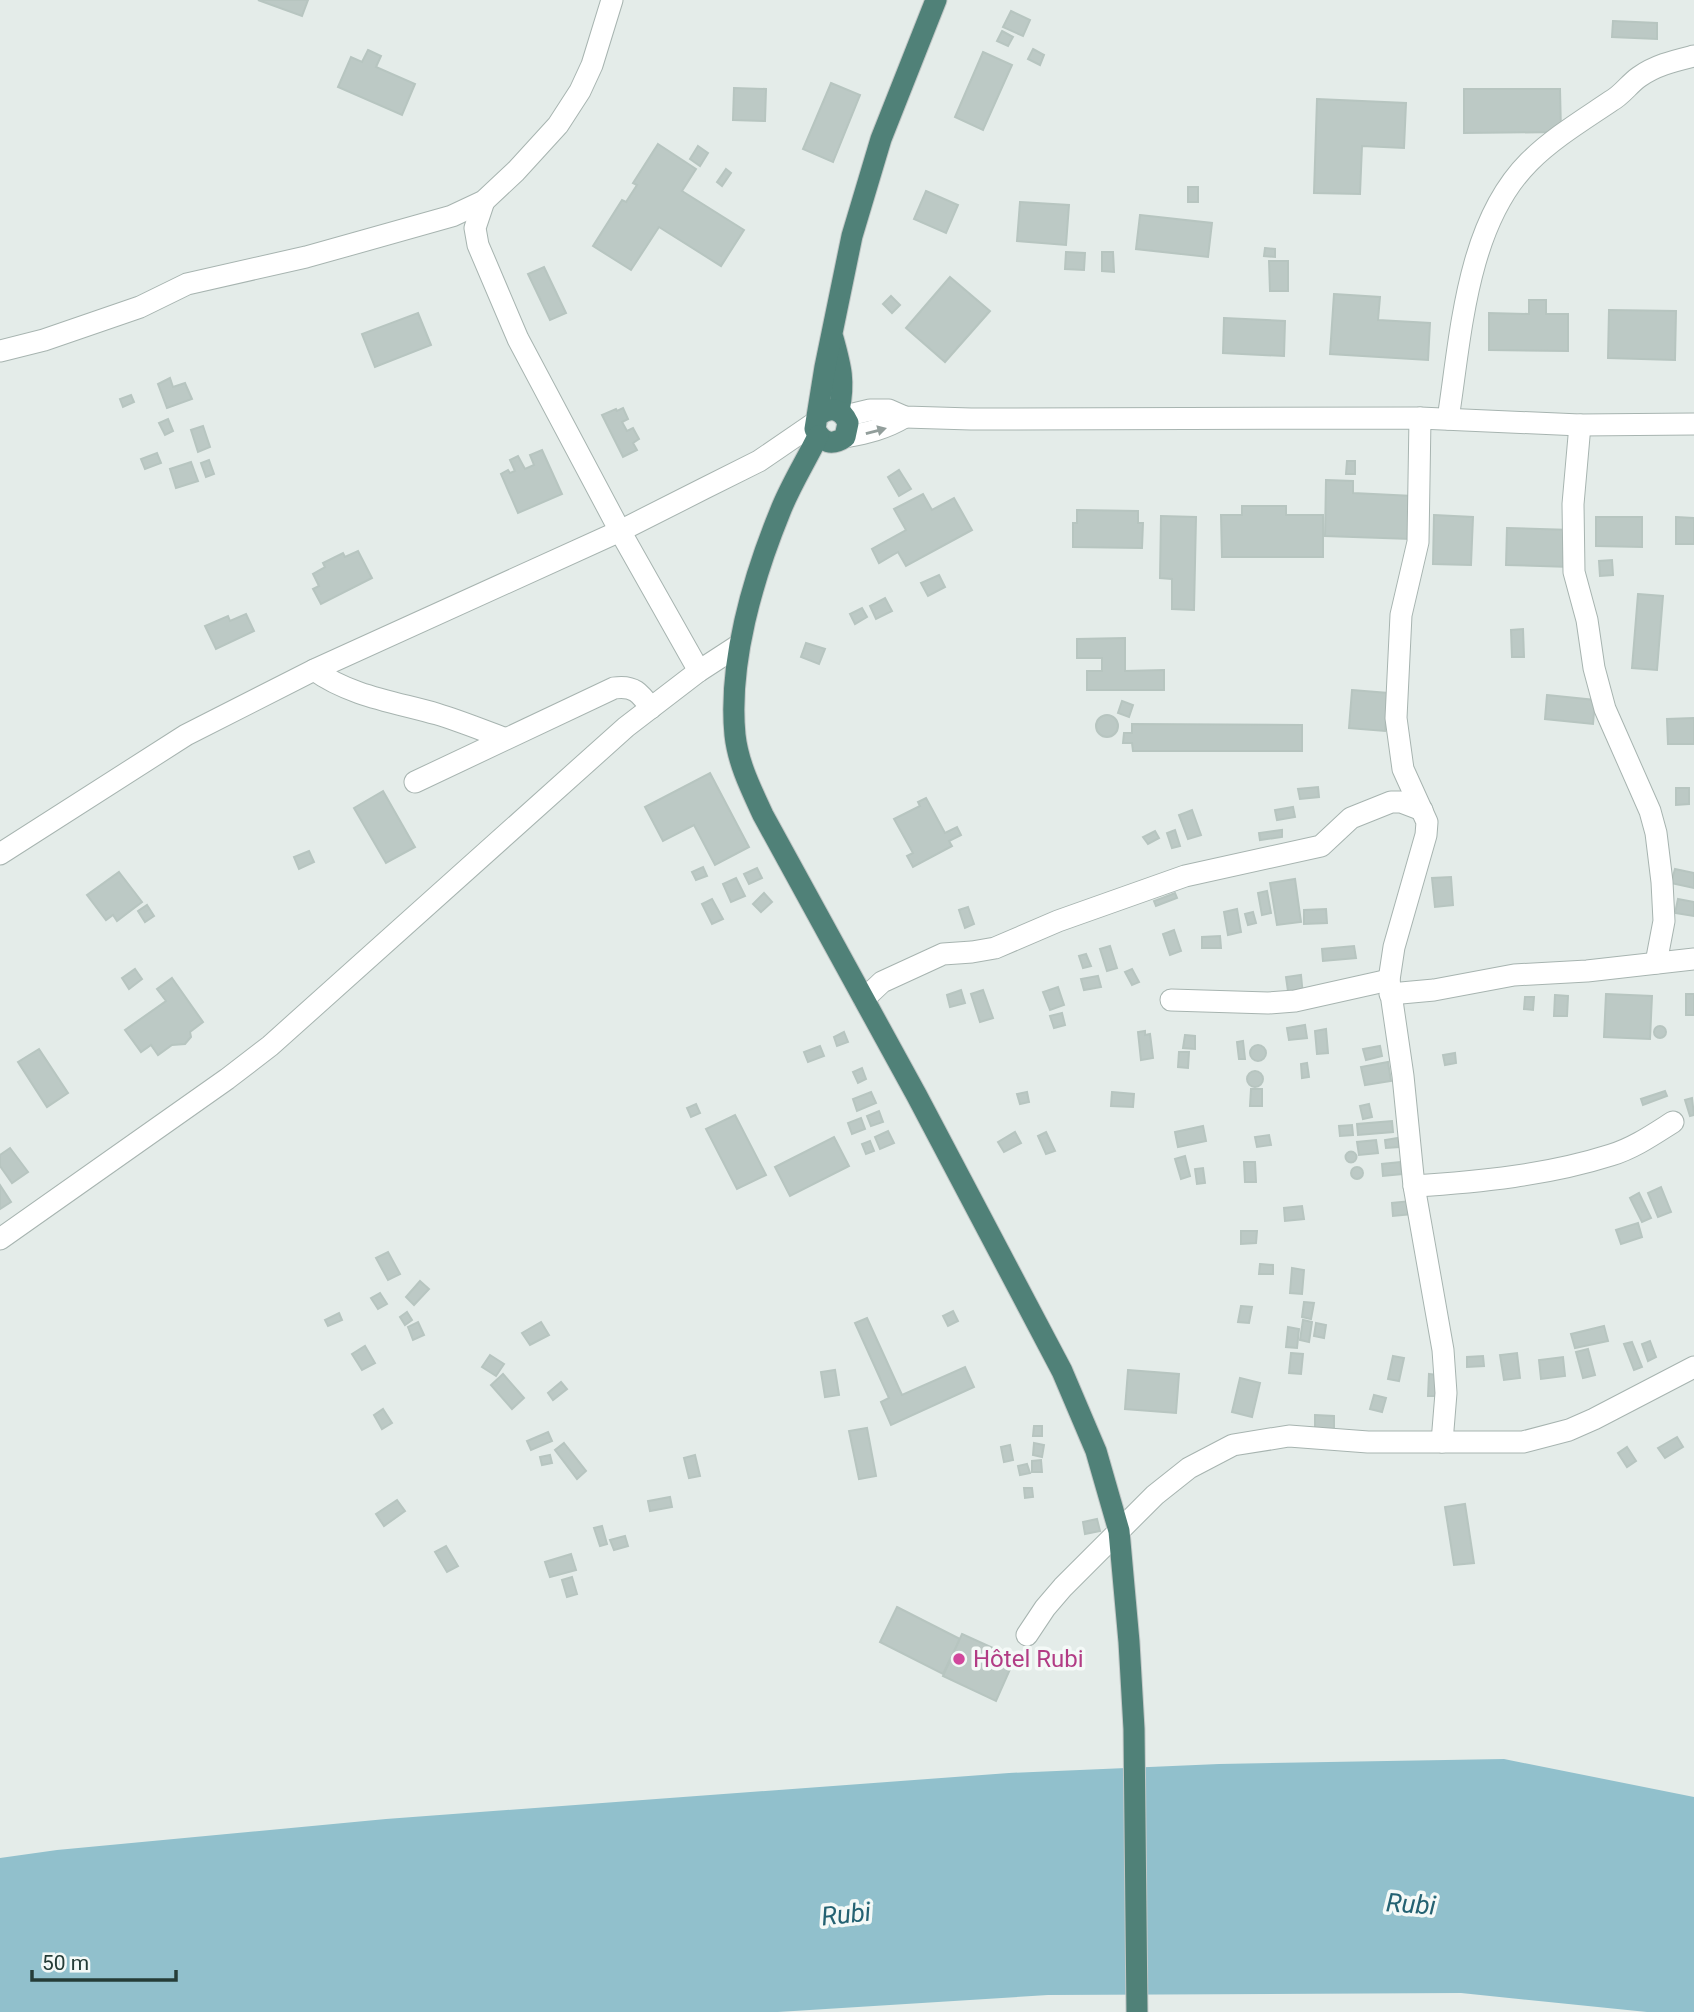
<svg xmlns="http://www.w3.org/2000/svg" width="1694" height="2012" font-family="Roboto,sans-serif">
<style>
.water{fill:#91c0cc}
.building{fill:#bcc9c5;stroke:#b7c5c0;stroke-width:2}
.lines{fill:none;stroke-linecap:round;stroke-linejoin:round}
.minor-casing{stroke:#a7b4b0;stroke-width:23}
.tertiary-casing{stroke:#a7b4b0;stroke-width:23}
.trunk-casing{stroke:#c2c8c7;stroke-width:23}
.minor{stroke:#fff;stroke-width:21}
.tertiary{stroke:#fff;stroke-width:21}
.trunk{stroke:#508178;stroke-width:21}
.oneway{fill:#929e9b}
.hotel-dot{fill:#d1479c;stroke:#f4f9f7;stroke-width:2.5}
.labels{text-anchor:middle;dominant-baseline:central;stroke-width:7;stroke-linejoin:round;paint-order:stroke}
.hotel-label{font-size:24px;fill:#b23c85;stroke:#f4f9f7;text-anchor:start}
.water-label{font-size:26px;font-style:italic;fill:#246272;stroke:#f4f9f7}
</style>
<rect width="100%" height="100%" fill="#e4ece9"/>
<!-- water -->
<path class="water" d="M1504,1759l190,38v215h-47l-186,-19 -413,2 -270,17h-778v-154l57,-8 329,-31 623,-46 210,-9z"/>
<!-- building -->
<g class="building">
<path d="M258,0h50l-6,16z"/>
<path d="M1011,11l19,9 -7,16 -20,-9z"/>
<path d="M1613,21l44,2v16l-45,-2z"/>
<path d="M1002,31l11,6 -5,9 -11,-5z"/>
<path d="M1033,49l11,6 -4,10 -12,-6z"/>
<path d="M368,50l13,6 -5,11 39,17 -13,31 -64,-28 13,-30 11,5z"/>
<path d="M983,52l29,13 -29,65 -28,-13z"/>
<path d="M831,83l29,12 -27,67 -30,-13z"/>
<path d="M734,88l32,1 -1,32 -32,-1z"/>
<path d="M1464,89h96l1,43 -97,1z"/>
<path d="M1317,99l89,4 -2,45 -42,-2 -2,48 -46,-1z"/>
<path d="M658,144l38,25 -14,22 62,39 -23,36 -62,-39 -28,43 -38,-24 29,-46 4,2 11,-17 -4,-2z"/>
<path d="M698,146l10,7 -8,13 -10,-7z"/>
<path d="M726,169l5,4 -9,13 -5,-4z"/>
<rect x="1188" y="187" width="10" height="15"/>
<path d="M926,191l32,14 -12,28 -32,-14z"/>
<path d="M1020,202l49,3 -3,40 -49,-4z"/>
<path d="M1140,215l72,8 -4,34 -72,-8z"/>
<path d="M1265,248l10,1v8l-11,-1z"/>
<path d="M1066,252l19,1 -1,17 -19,-1z"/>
<path d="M1102,252h11l1,20 -12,-1z"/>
<path d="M1269,261h19v30h-18z"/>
<path d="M544,267l22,46 -16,7 -22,-46z"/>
<path d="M950,277l40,34 -45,51 -39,-34z"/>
<path d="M1334,294l46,3 -2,23 52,3 -2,37 -98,-6z"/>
<path d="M891,296l9,9 -8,8 -9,-9z"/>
<path d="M1529,300h17v14h22v37l-79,-1v-37l40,1z"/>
<path d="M1609,310l67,1 -1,49 -67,-2z"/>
<path d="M418,313l13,32 -56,22 -13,-33z"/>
<path d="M1224,318l61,3 -1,35 -61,-3z"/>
<path d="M170,378l3,9 12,-4 7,16 -25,9 -9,-24z"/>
<path d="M131,395l3,7 -11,5 -3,-8z"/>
<path d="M623,408l5,11 -6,3 5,9 6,-3 6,11 -6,4 4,7 -14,7 -21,-42 14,-6 1,2z"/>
<path d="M168,419l5,12 -8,4 -6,-12z"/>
<path d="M203,426l7,21 -12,5 -7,-22z"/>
<path d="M542,450l20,44 -44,19 -17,-39 7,-4 2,3 5,-2 -5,-11 8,-4 7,13 9,-4 -4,-10z"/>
<path d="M157,453l4,10 -16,6 -4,-10z"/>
<path d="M209,460l5,14 -8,3 -5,-14z"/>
<path d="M1347,461h8v13h-9z"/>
<path d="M191,462l7,19 -22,7 -6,-19z"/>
<path d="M899,470l12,19 -12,7 -11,-19z"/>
<path d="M1326,480l27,1v12l60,3 -2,43 -86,-3z"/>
<path d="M923,494l9,16 22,-12 18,32 -66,36 -8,-14 -19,11 -7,-14 34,-19 -12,-21z"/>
<path d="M1242,506h44v9h37v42h-101l-1,-42h21z"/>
<path d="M1077,510l61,1v12h5l-1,25 -69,-1v-24h4z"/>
<path d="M1434,515l39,2 -2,48 -38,-1z"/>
<path d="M1161,516l35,1 -2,93 -22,-1v-30l-12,-1z"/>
<path d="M1596,517h46v30l-46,-1z"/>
<path d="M1676,517l18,1v26h-18z"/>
<path d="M1507,528l65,2 -1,37 -65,-2z"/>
<path d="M358,551l14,27 -51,26 -8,-15 6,-3 -6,-12 12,-7 -2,-4 20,-10 2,4z"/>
<path d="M1612,560l1,15 -13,1 -1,-15z"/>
<path d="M939,575l6,12 -17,9 -7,-13z"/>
<path d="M1638,594l25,2 -6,74 -25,-2z"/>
<path d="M885,598l7,13 -16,8 -6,-13z"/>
<path d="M862,608l5,9 -12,7 -5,-10z"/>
<path d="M246,614l8,17 -38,18 -11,-23 23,-10 2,5z"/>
<path d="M1523,629l1,28h-12l-1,-27z"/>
<path d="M1125,638v33l39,-1v20h-77v-19h15v-13h-25v-19z"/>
<path d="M806,643l19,6 -6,15 -18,-7z"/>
<path d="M1352,690l36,3 -3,38 -36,-3z"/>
<path d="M1547,695l48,5 -2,24 -48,-5z"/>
<path d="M1122,701l11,4 -4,12 -11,-4z"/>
<circle cx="1107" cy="726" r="11"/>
<path d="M1694,718v26h-26l-1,-25z"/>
<path d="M1132,724l170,1v26h-169l-1,-8h-9l1,-10h8z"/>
<path d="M710,773l39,74 -34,18 -21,-40 -31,16 -18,-34z"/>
<path d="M1318,787l1,10 -19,2 -2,-10z"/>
<path d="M1676,788h13v16l-13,1z"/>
<path d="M383,791l32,56 -29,16 -32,-55z"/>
<path d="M926,798l19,35 12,-6 4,8 -12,6 3,5 -39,21 -6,-11 6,-3 -19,-34 26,-13 -2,-4z"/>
<path d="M1293,807l2,10 -18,3 -2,-10z"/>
<path d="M1192,810l9,25 -13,4 -9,-24z"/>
<path d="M1175,830l5,16 -8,2 -5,-15z"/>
<path d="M1282,830v7l-22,3 -1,-7z"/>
<path d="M1155,831l4,7 -11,6 -5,-7z"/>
<path d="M309,851l5,11 -15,7 -5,-12z"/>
<path d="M703,867l4,9 -11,4 -4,-8z"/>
<path d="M757,868l5,10 -13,6 -5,-10z"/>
<path d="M1675,869l19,4v15l-23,-5z"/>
<path d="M119,872l23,30 -25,19 -4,-6 -7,5 -19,-25z"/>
<path d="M1451,877l2,28 -18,2 -3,-29z"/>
<path d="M736,878l9,18 -14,6 -8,-18z"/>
<path d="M1295,879l6,43 -24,3 -7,-42z"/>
<path d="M1267,891l4,22 -9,2 -4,-22z"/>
<path d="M764,893l8,9 -11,10 -8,-8z"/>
<path d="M1175,893l2,5 -21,8 -2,-5z"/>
<path d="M712,899l11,20 -11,5 -10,-20z"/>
<path d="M1678,899l16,3v14l-19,-3z"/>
<path d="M147,905l7,11 -9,6 -7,-11z"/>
<path d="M968,907l6,17 -9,4 -6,-18z"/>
<path d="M1237,909l4,23 -13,3 -4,-23z"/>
<path d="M1326,909l1,14 -23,1v-14z"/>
<path d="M1253,912l3,11 -8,2 -3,-11z"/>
<path d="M1174,930l7,21 -11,4 -7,-21z"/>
<path d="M1220,936l1,12h-19v-11z"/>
<path d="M1110,946l7,22 -10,3 -7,-22z"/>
<path d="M1354,946l2,12 -33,3 -1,-12z"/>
<path d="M1086,954l5,12 -8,2 -4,-12z"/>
<path d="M135,969l7,10 -13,10 -7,-11z"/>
<path d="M1132,969l7,13 -7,3 -7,-13z"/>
<path d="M1301,975l2,21 -14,2 -3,-21z"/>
<path d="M1098,976l3,11 -17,3 -3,-11z"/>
<path d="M172,978l31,44 -13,10 1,5 -6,7 -13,1 -14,10 -7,-10 -10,7 -16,-22 41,-29 -9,-12z"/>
<path d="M1058,987l6,18 -14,5 -7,-18z"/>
<path d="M961,990l4,13 -15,4 -3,-12z"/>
<path d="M983,990l10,28 -13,4 -9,-28z"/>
<path d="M1606,994l46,2 -2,43 -46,-2z"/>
<rect x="1686" y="994" width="8" height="21"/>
<path d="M1555,995l13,1 -1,20h-13z"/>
<path d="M1525,997h9l-1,13 -9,-1z"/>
<path d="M1062,1013l3,12 -11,3 -4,-12z"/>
<path d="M1305,1025l2,13 -18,2 -2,-12z"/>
<circle cx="1660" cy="1032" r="6"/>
<path d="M1326,1029l2,24 -11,1 -2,-23z"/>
<path d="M1145,1031v4l5,-1 3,24 -12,2 -3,-28z"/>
<path d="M844,1032l4,10 -11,4 -3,-9z"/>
<path d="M1185,1035l10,1v13l-12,-1z"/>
<path d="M1243,1041l2,18h-6l-2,-17z"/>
<circle cx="1258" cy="1053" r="8"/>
<path d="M820,1046l4,10 -16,6 -4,-10z"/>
<path d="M1380,1046l2,10 -16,4 -3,-11z"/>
<path d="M39,1049l29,44 -21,14 -29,-45z"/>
<path d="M1179,1052h10l-1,16 -10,-1z"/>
<path d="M1455,1053l1,10 -11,2 -2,-10z"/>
<path d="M1388,1062l3,19 -26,4 -4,-18z"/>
<path d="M1307,1063l2,14 -7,1 -1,-14z"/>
<path d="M862,1068l4,11 -8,4 -5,-11z"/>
<circle cx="1255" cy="1079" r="8"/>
<path d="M1251,1089h11v17h-12z"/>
<path d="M1665,1091l2,5 -24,9 -2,-6z"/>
<path d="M871,1092l5,11 -19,8 -4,-12z"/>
<path d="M1027,1092l2,10 -9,2 -3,-10z"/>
<path d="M1112,1092l22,2 -1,13 -22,-1z"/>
<path d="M1692,1098l2,17 -4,1 -5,-16z"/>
<path d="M696,1104l4,9 -9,4 -4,-9z"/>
<path d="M1369,1104l3,13 -9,2 -3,-13z"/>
<path d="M879,1111l4,11 -12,4 -4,-10z"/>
<path d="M735,1115l31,60 -29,14 -31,-60z"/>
<path d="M861,1118l4,11 -13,5 -4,-11z"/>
<path d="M1392,1121l1,11 -35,3 -1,-11z"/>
<path d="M1352,1125l1,10 -13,1 -1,-10z"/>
<path d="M1203,1126l3,15 -28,6 -3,-15z"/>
<path d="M888,1131l6,12 -14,6 -5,-12z"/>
<path d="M1015,1132l6,11 -17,9 -6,-10z"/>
<path d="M1046,1132l9,19 -9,3 -8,-18z"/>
<path d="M1269,1135l2,10 -14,2 -2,-10z"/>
<path d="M834,1137l15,29 -59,30 -15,-29z"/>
<path d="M1398,1138l1,9 -13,1 -1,-8z"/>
<path d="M1376,1140l2,13 -19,2 -2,-13z"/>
<path d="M870,1141l4,10 -8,3 -4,-10z"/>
<path d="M10,1148l18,24 -16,11 -12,-17v-11z"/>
<circle cx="1351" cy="1157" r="5.5"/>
<path d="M1185,1156l5,20 -9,3 -6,-20z"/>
<path d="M1244,1162h11l1,20h-11z"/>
<path d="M1400,1162l2,12 -19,2 -1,-12z"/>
<circle cx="1357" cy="1173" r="6"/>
<path d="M1203,1168l2,15 -8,1 -2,-15z"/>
<path d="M0,1185l11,17 -11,7z"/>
<path d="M1661,1187l10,25 -13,5 -10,-24z"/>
<path d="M1639,1193l12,25 -9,4 -12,-24z"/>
<path d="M1411,1201l1,13 -19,2 -1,-13z"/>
<path d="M1302,1206l2,13 -19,2 -1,-13z"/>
<path d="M1638,1223l4,14 -21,7 -5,-14z"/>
<path d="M1241,1231h16l-1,12 -15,1z"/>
<path d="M388,1252l12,22 -12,6 -12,-22z"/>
<path d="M1260,1264l13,1v9h-14z"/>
<path d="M1292,1268l12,2 -2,24 -12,-1z"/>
<path d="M420,1281l9,8 -15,16 -8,-8z"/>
<path d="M380,1293l7,11 -9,5 -7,-11z"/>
<path d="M1304,1302l10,1 -3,16 -9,-2z"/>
<path d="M1241,1306l11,1 -3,16 -11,-1z"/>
<path d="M953,1311l5,10 -10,5 -5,-10z"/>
<path d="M407,1312l5,8 -7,5 -5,-8z"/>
<path d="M339,1313l3,7 -14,6 -3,-6z"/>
<path d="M867,1318l35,77 63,-28 9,20 -83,38 -10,-23 8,-4 -34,-75z"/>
<path d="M1303,1320l9,2 -3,20 -9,-2z"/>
<path d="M418,1322l6,13 -11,5 -5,-13z"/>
<path d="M541,1322l8,13 -19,10 -8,-12z"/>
<path d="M1316,1323l10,2 -2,13 -10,-2z"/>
<path d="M1604,1326l4,15 -33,7 -4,-14z"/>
<path d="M1288,1327l11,2 -2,19 -11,-1z"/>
<path d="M1650,1341l6,16 -8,4 -6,-17z"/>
<path d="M1632,1342l10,25 -8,3 -10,-26z"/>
<path d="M365,1346l10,17 -13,7 -10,-16z"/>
<path d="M1588,1349l7,26 -12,3 -7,-26z"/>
<path d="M1291,1353l12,1 -2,20 -12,-1z"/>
<path d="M1517,1353l3,25 -16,2 -4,-25z"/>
<path d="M490,1355l14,9 -8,12 -14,-9z"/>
<path d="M1393,1356l11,2 -5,23 -11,-2z"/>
<path d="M1483,1356l1,10 -17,1v-10z"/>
<path d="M1563,1357l2,19 -24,3 -2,-19z"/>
<path d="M835,1370l4,25 -14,2 -4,-25z"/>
<path d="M1128,1370l51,4 -3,39 -51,-4z"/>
<path d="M503,1374l21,24 -12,11 -21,-24z"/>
<path d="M1429,1374l8,1 -1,21h-8z"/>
<path d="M1240,1378l20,5 -8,34 -20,-5z"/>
<path d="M561,1382l6,7 -14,11 -5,-7z"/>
<path d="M1374,1395l12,3 -4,14 -12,-3z"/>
<path d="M383,1409l9,14 -10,6 -8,-14z"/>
<path d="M1315,1415l19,1v14l-19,-1z"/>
<path d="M1034,1426h8v10h-9z"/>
<path d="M867,1428l9,48 -17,3 -10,-48z"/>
<path d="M548,1432l4,9 -21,9 -4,-9z"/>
<path d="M1677,1437l6,10 -18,11 -7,-10z"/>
<path d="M564,1443l22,28 -9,8 -22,-29z"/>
<path d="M1034,1443l10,2 -2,12 -9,-2z"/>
<path d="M1010,1445l3,15 -9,2 -3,-15z"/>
<path d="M1627,1447l9,14 -9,6 -9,-14z"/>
<path d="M550,1455l2,8 -10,2 -2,-8z"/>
<path d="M695,1455l5,21 -11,2 -5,-20z"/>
<path d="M1041,1460l1,12h-10v-11z"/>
<path d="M1027,1464l3,9 -10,2 -2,-9z"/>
<path d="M1024,1488h8l1,9 -8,1z"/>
<path d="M670,1497l2,10 -22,4 -2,-10z"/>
<path d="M397,1500l8,11 -21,15 -8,-12z"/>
<path d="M1465,1504l9,59 -20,2 -9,-58z"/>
<path d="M1097,1519l3,12 -15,3 -2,-12z"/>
<path d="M602,1526l5,18 -7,2 -6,-18z"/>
<path d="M625,1536l3,10 -14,4 -4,-10z"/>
<path d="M446,1546l12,20 -11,6 -12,-20z"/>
<path d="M571,1554l5,16 -26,7 -5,-15z"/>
<path d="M572,1577l5,17 -10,3 -5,-17z"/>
<path d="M897,1607l63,32 -17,35 -63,-32z"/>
<path d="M962,1634l53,24 -19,43 -53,-25z"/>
</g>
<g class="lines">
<!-- minor casing -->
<g class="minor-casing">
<g id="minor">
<path d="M484,201l-9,27 3,17 40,94 102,192 79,140"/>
<path d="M0,351l44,-11 96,-33 47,-23 119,-27 146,-41 32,-15 32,-30 42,-46 22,-34 12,-26 20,-65"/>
<path d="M1420,418l-2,124 -17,73 -5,103 7,51 24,53 -1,13 -32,112 -5,33 14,96 11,110 29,164 3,43 -4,49"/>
<path d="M1448,419c13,-83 18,-194 81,-257 24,-24 54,-42 82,-61 11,-6 18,-17 28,-24 17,-12 35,-16 55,-21"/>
<path d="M1580,425l-7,79 1,68 13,48 7,48 11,41 45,102 6,22 6,49 2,39 -8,42"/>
<path d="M314,670c36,26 81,32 123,44 23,7 45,16 67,24"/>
<path d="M415,782l199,-94c20,-3 26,5 37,20"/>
<path d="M0,854l186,-119 128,-65 306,-139 83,-42 56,-28 57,-39"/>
<path d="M1390,994l44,-4 80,-15 73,-4 107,-12"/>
<path d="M864,999l18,-17 61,-28 29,-2 23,-4 63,-27 127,-45 136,-30 30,-28 40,-16h10l21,8"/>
<path d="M1171,1000l97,3 27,-2 94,-21"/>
<path d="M1414,1186c66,-4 134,-11 197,-31 23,-7 43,-21 62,-33"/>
<path d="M0,1239l227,-160 43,-33 356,-319 73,-56 40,-26"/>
<path d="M1027,1635l18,-27 18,-21 92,-92 34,-27 44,-23 56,-9 79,6h155l46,-12 25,-11 100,-52"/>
</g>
</g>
<!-- tertiary casing -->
<g class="tertiary-casing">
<g id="tertiary">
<path d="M845,416l25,-6h19l16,7 66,2 449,-1 160,7 114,-1"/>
<path d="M845,437c22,-4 40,-8 60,-20"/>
</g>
</g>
<!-- trunk casing -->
<g class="trunk-casing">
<g id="trunk">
<path d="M833,338c8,29 12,43 6,73"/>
<path d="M819,415c12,-9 23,-6 29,8l-3,14c-13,9 -23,6 -30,-8l10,-62 27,-131 29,-97 55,-139"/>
<path d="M818,436c-12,25 -28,50 -38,76 -27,66 -52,151 -45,223 3,28 16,54 28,80l154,281 145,275 34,80 23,80 10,111 5,87 3,283"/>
</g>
</g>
<!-- minor -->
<use href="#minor" class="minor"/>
<!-- tertiary -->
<use href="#tertiary" class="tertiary"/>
<!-- trunk -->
<use href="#trunk" class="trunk"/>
</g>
<!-- one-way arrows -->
<defs><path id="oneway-solid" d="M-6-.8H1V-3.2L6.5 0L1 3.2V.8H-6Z" transform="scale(1.75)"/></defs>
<use class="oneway" href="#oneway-solid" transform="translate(876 431) rotate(-15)"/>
<!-- markers -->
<circle class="hotel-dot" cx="959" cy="1659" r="7"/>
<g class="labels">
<!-- hotel labels -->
<g class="hotel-label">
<text x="973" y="1659">Hôtel Rubi</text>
</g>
<!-- water labels -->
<g class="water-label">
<text transform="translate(1411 1904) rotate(4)">Rubi</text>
<text transform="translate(846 1914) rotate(-6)">Rubi</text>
</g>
</g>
<!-- scale -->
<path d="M32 1970v10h144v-10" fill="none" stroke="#253c37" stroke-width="3.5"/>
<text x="42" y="1970" font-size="21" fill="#253c37" stroke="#f4f9f7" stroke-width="5" paint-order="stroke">50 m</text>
</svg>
